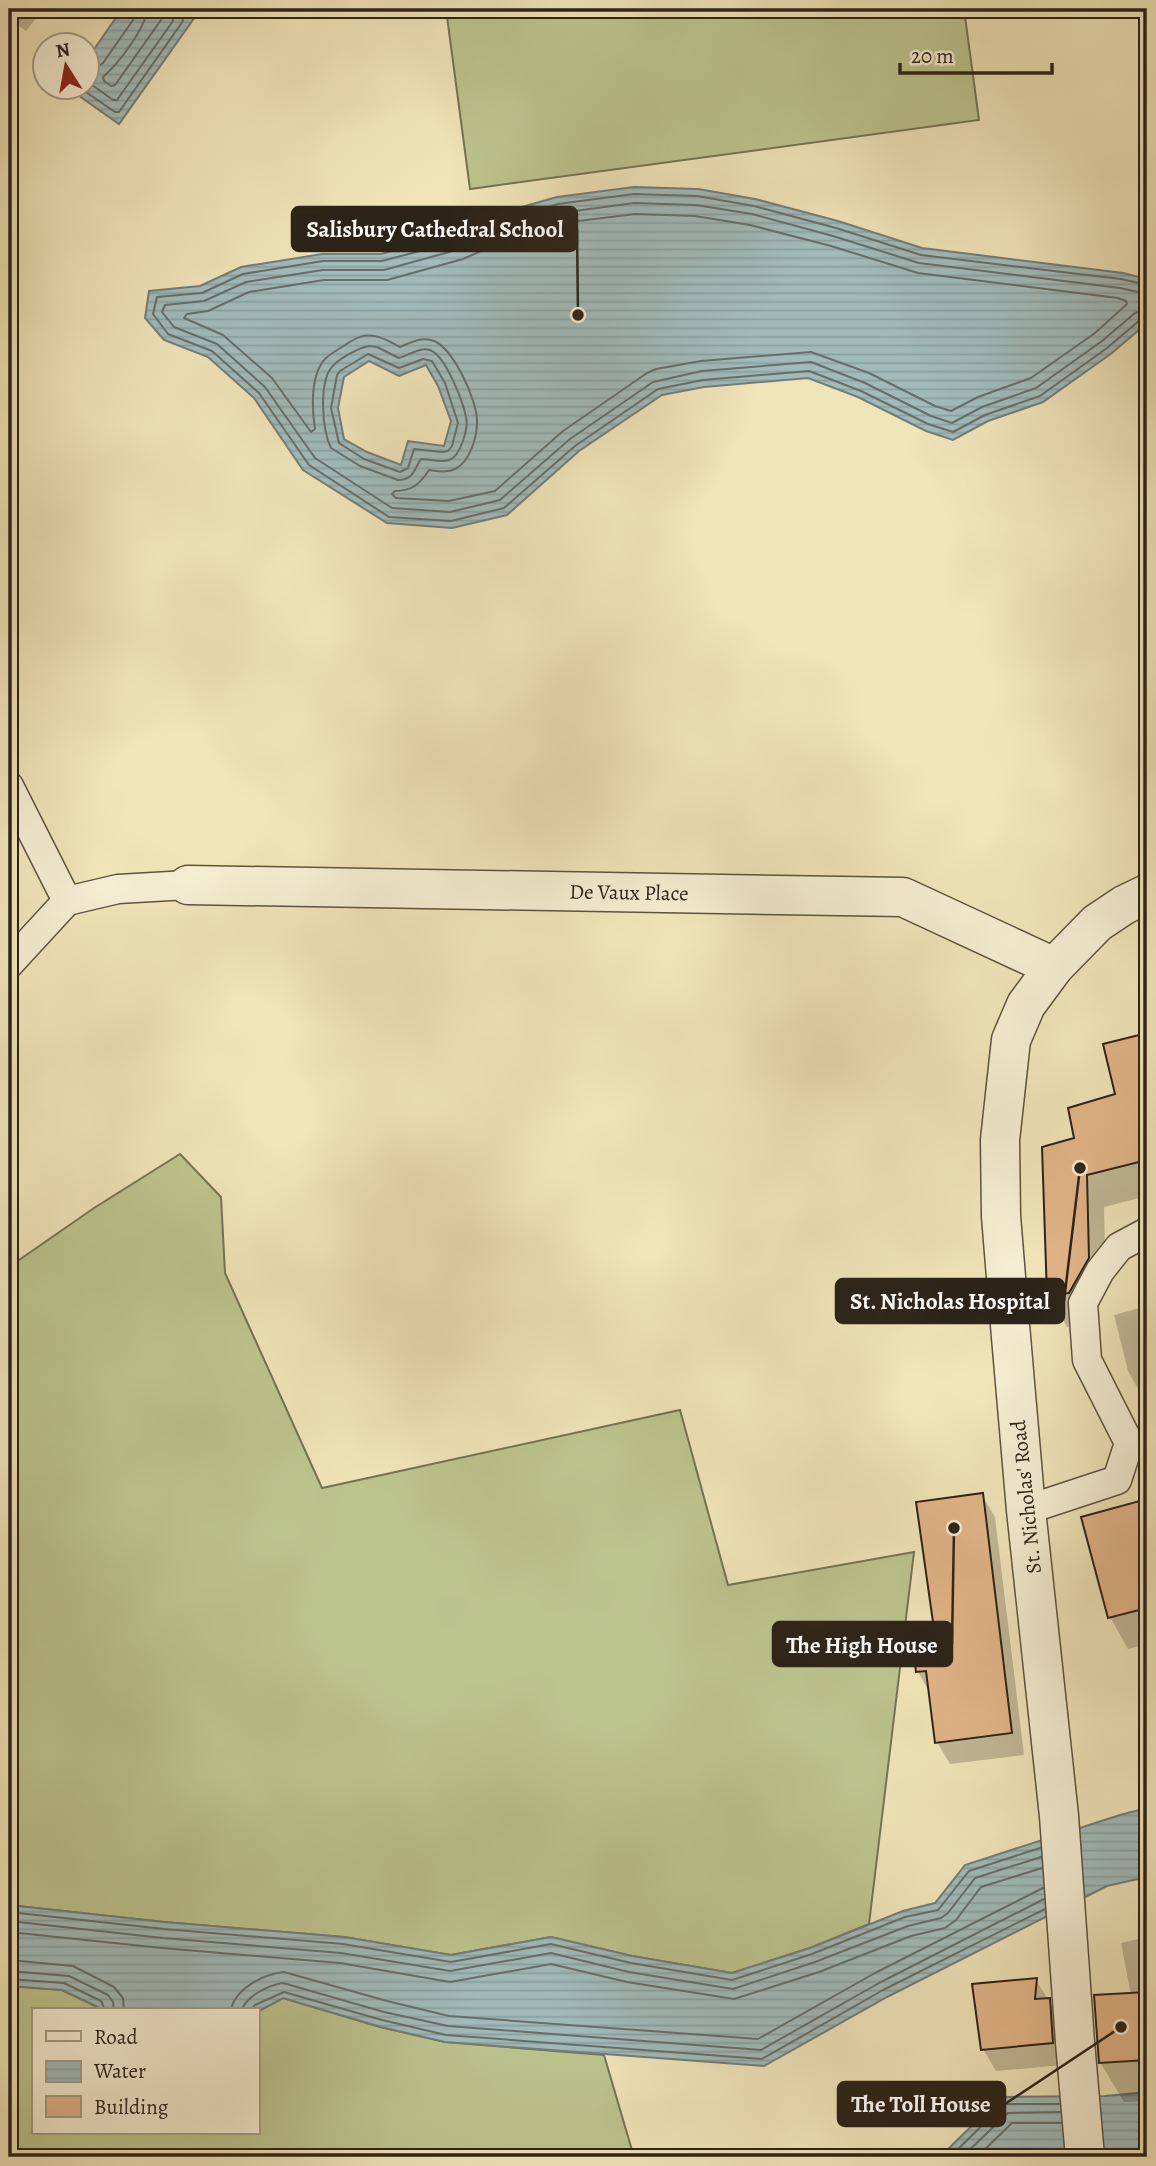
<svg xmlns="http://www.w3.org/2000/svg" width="1156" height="2166" font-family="Alegreya,serif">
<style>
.grass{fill:#bcc48e;stroke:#747454;stroke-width:2}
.water{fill:url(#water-rules);stroke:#727e7a;stroke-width:2;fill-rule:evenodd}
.shadow{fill:#0003}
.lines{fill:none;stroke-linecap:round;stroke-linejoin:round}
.shore{stroke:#666f6a;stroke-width:2}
.building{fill:#e1b487;stroke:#2c2319;stroke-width:2}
.lane-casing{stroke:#5d5341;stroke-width:31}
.street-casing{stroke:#5d5341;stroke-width:41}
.lane{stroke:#f5edd2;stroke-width:28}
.street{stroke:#f5edd2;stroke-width:38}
.labels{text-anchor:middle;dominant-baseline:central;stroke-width:7;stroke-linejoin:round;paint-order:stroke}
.street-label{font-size:21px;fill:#2c2319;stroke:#f5edd2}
.leader{fill:none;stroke:#2c2319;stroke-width:2.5}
.callout-dot{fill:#2c2319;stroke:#f5edd2;stroke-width:2.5}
.callout{fill:#2c2319;stroke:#2c2319;stroke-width:2.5}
.callout-label{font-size:23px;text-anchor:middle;font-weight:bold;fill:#fff}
</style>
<defs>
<pattern id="water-rules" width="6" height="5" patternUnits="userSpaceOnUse" patternTransform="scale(1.75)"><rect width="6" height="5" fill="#a1bbbb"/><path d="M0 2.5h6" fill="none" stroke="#8ba0a0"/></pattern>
</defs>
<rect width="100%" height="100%" fill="#f0e4b9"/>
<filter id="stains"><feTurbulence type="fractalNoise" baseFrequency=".00286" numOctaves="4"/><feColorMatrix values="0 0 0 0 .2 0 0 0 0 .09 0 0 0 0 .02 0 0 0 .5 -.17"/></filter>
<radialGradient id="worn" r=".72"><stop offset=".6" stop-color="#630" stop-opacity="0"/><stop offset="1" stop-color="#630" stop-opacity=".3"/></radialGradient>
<!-- grass -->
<g class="grass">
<path d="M446,9h518l15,111 -509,69z"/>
<path d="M180,1154l41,43 4,76 97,215 358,-78 48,175 186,-33 -45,372 -59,24 -78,25 -100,-17 -81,-19 -100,18 -107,-18 -180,-15 -155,-17v-638l85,-59z"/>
<path d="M9,1986l53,4 42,20h-71v123h224v-121l26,-14 97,29 65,15 159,13 30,102h-625z"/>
</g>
<!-- water -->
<g class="water">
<path d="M122,9h61l12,8 -76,107 -51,-36h20v-30z"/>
<path d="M634,187l64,2 57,10 83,22 84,27 201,25 24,6v44l-35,30 -69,49 -55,19 -35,19 -27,-9 -68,-34 -50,-19 -104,9 -42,8 -83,56 -72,64 -55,13 -65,-5 -84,-53 -49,-72 -46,-41 -44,-17 -19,-22 4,-27 51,-5 41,-19 81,-13h59l75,-20 48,-22 53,-15zM369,361l30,15 27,-11 12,21 13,35 -7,25 -36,-5 -7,24 -34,-13 -23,-13 -6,-31 6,-31z"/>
<path d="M1147,1808v69l-40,9 -220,111 -123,69 -319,-24 -64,-15 -98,-29 -26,14 -153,-2 -42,-20 -53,-4v-81l155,17 180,15 107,18 100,-18 81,19 100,17 78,-25 93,-37 32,-8 30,-38 155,-50z"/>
<path d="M1147,2092v65h-207l61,-60 104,-1z"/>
</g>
<!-- shadow -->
<g class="shadow">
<path d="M9,9h34l-17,22 -17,-12z"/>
<path d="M1147,1035v161l-43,11 2,84 -19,34 -20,2 -18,-32 27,-156 42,-43 -13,-50z"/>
<path d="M1147,1306v97h-1l-18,-32 -14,-56z"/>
<path d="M982,1495l13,22 29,238 -74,9 -13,-22 -6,-47 -13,-23 -6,-46 23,-3z"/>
<path d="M1147,1501v143l-19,5 -18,-32 -27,-99z"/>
<path d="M1147,1937v164l-23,1 -24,-40 31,-67 -10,-52z"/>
<path d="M1036,1980l26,42 3,43 -69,6 -13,-22z"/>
</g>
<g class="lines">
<!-- shore -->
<g class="shore">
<path d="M147,9c-1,19 -29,55 -44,68l1,4 7,5 4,-1 46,-65v-11"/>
<path d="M88,70l8,-2 7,-5 30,-43 3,-11"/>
<path d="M88,82l25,18h4l56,-79 -2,-12"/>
<path d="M80,88l35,24h4l64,-91 -3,-12"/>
<path d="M635,214l60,2 55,9 81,21 87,27 200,25 8,3 1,3 -32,29 -64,45 -53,19 -27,14 -16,-5 -66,-33 -58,-21 -110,9 -45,8 -9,4 -84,58 -68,60 -46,10 -53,-3 -4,-4 3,-3c17,0 25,-7 34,-21 9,1 18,3 26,-1 15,-7 22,-32 22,-47 1,-20 -25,-78 -46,-82 -11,-3 -21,3 -31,7 -8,-4 -17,-10 -26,-11 -10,-2 -18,2 -26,7 -7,5 -17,10 -23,16 -15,16 -13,51 -10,70l-4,3 -39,-54 -49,-43 -39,-17 3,-4 21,-3 41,-19 75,-12h63l76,-21 50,-22 49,-14z"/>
<path d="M1147,285l-26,-6 -200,-24 -85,-27 -82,-22 -57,-10 -63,-2 -76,10 -51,15 -49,22 -76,20h-59l-80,13 -41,19 -45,4 -4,17 15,20 44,17 47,42 50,72 80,52 62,4 53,-13 71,-62 83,-57 45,-9 106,-9 52,20 67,33 25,8 32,-17 55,-19 67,-48 33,-28 7,-2"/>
<path d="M1147,294l-27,-6 -201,-25 -86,-27 -81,-22 -56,-9 -62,-2 -74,10 -51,14 -49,22 -76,21h-61l-77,12 -42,19 -39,4 -3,7 12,15 43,17 48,43 50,71 77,50 58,4 50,-12 70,-61 83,-57 49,-11 109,-9 54,21 66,33 21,7 30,-16 54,-19 66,-47 33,-28 12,-4"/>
<path d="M369,346l8,1 22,11c10,-3 21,-11 31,-8 16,6 33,52 36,67 3,11 -6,40 -17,43 -9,3 -19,-1 -28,-1 -7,10 -7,21 -23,21l-38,-14 -29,-18c-9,-18 -12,-64 0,-80 7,-9 27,-20 38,-22z"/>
<path d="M368,354l31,14 24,-9 9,2 13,22 13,40 -6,23 -4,5 -6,1 -28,-3 -6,19 -8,4 -36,-13 -25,-16 -8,-35 6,-33 3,-4z"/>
<path d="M9,1912l155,17 179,15 108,18 100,-18 80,19 101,17 80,-26 93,-37 33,-7 31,-39 71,-23"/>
<path d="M9,1921l154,17 178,15 109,18 101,-18 78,19 104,17 82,-27 93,-36 33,-8 7,-5 27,-35 66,-21"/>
<path d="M9,1932l153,16 178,15 110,19 101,-18 76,18 107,17 85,-27 92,-36 34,-8 11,-8 25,-33 61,-19"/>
<path d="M9,1960l64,6 41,21 9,11 1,12"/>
<path d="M9,1971l60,5 39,19 5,7 1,8"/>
<path d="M9,1979l55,4 37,18 4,9"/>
<path d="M231,2010c4,-21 32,-36 53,-38l103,29 62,15 309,23 117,-66 168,-85"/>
<path d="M242,2010c4,-14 27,-25 41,-27l101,29 64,14 313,24 118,-67 165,-84"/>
<path d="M251,2010l4,-5 29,-13 98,28 64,15 316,24 121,-69 162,-81"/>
<path d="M950,2157l54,-53h55"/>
<path d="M962,2157l46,-44 52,-1"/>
<path d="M977,2157l35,-34h49"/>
</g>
</g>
<!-- building -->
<g class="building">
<path d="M1147,1033v127l-60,15 2,83 -20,35 -22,3 -5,-149 32,-9 -6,-30 47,-14 -12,-50z"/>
<path d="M983,1493l29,240 -77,10 -9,-72 -10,1 -6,-48 23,-2 -17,-120z"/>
<path d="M1147,1499v109l-39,10 -27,-101z"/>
<path d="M1037,1978l-2,21 15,-1 3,45 -72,7 -9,-66z"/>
<path d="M1147,1992v68l-48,3 -5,-68z"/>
</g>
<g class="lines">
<!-- lane casing -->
<g class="lane-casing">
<g id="lane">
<path d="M9,786l58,115"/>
<path d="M67,901l51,-12 70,-4"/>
<path d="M9,964l58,-63"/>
<path d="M1026,1510l91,-30 12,-37 -42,-83 -4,-57 17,-32 19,-24 28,-15"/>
</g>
</g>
<!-- street casing -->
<g class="street-casing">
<g id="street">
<path id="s1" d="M188,885l715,12 151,70"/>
<path d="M1085,2157l-10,-115 -16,-226 -33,-306 -18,-208 -7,-86 -1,-76 11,-100 15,-35 28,-38 43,-44 27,-18 23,-11"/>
</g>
</g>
<!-- lane -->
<use href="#lane" class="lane"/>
<!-- street -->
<use href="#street" class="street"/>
</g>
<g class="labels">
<!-- street labels -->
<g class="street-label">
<text stroke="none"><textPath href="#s1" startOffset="441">De Vaux Place</textPath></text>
<text transform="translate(1026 1497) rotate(-96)">St. Nicholas' Road</text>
</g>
</g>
<!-- callouts -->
<path class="leader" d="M578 315L577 229M1080 1168L1064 1301M954 1528L952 1644M1121 2027L1005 2104"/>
<g class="callout-dot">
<circle cx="578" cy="315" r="7"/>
<circle cx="1080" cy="1168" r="7"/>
<circle cx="954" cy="1528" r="7"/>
<circle cx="1121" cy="2027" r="7"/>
</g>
<g class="callout">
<rect x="292" y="207" width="285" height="44" rx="7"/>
<rect x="836" y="1279" width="228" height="44" rx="7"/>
<rect x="773" y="1622" width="179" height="44" rx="7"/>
<rect x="838" y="2082" width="167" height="44" rx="7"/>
</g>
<g class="callout-label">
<text x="435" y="237">Salisbury Cathedral School</text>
<text x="950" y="1309">St. Nicholas Hospital</text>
<text x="862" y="1653">The High House</text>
<text x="921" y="2112">The Toll House</text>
</g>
<!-- margin -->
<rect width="1156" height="2166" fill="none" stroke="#f0e4b9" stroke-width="35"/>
<rect x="10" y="10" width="1135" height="2145" fill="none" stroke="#2c2319" stroke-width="3.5"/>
<rect x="18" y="18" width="1121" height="2131" fill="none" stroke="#2c2319" stroke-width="2"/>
<!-- legend -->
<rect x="32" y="2008" width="228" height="126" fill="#f5edd2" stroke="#a59c88" stroke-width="2"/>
<rect x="46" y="2031" width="35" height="10" fill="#f5edd2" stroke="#a59c88" stroke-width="2"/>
<text x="94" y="2044" font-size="21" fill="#2c2319">Road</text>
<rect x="46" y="2061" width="35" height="21" fill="url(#water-rules)" stroke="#a59c88" stroke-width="2"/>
<text x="94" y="2078" font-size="21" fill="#2c2319">Water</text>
<rect x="46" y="2096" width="35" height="21" fill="#e1b487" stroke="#a59c88" stroke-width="2"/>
<text x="94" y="2114" font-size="21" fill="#2c2319">Building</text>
<!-- north arrow -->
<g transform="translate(66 66) rotate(349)"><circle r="33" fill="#f5edd2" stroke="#a59c88" stroke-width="2"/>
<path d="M0-5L12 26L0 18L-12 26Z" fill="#8f2418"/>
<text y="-10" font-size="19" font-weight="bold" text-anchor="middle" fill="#2c2319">N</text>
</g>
<!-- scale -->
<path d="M900 63v10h152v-10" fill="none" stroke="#2c2319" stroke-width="3.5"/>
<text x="911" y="63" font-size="21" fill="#2c2319" stroke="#f5edd2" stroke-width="5" paint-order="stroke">20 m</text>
<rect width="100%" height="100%" filter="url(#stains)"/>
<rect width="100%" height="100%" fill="url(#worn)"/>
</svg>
